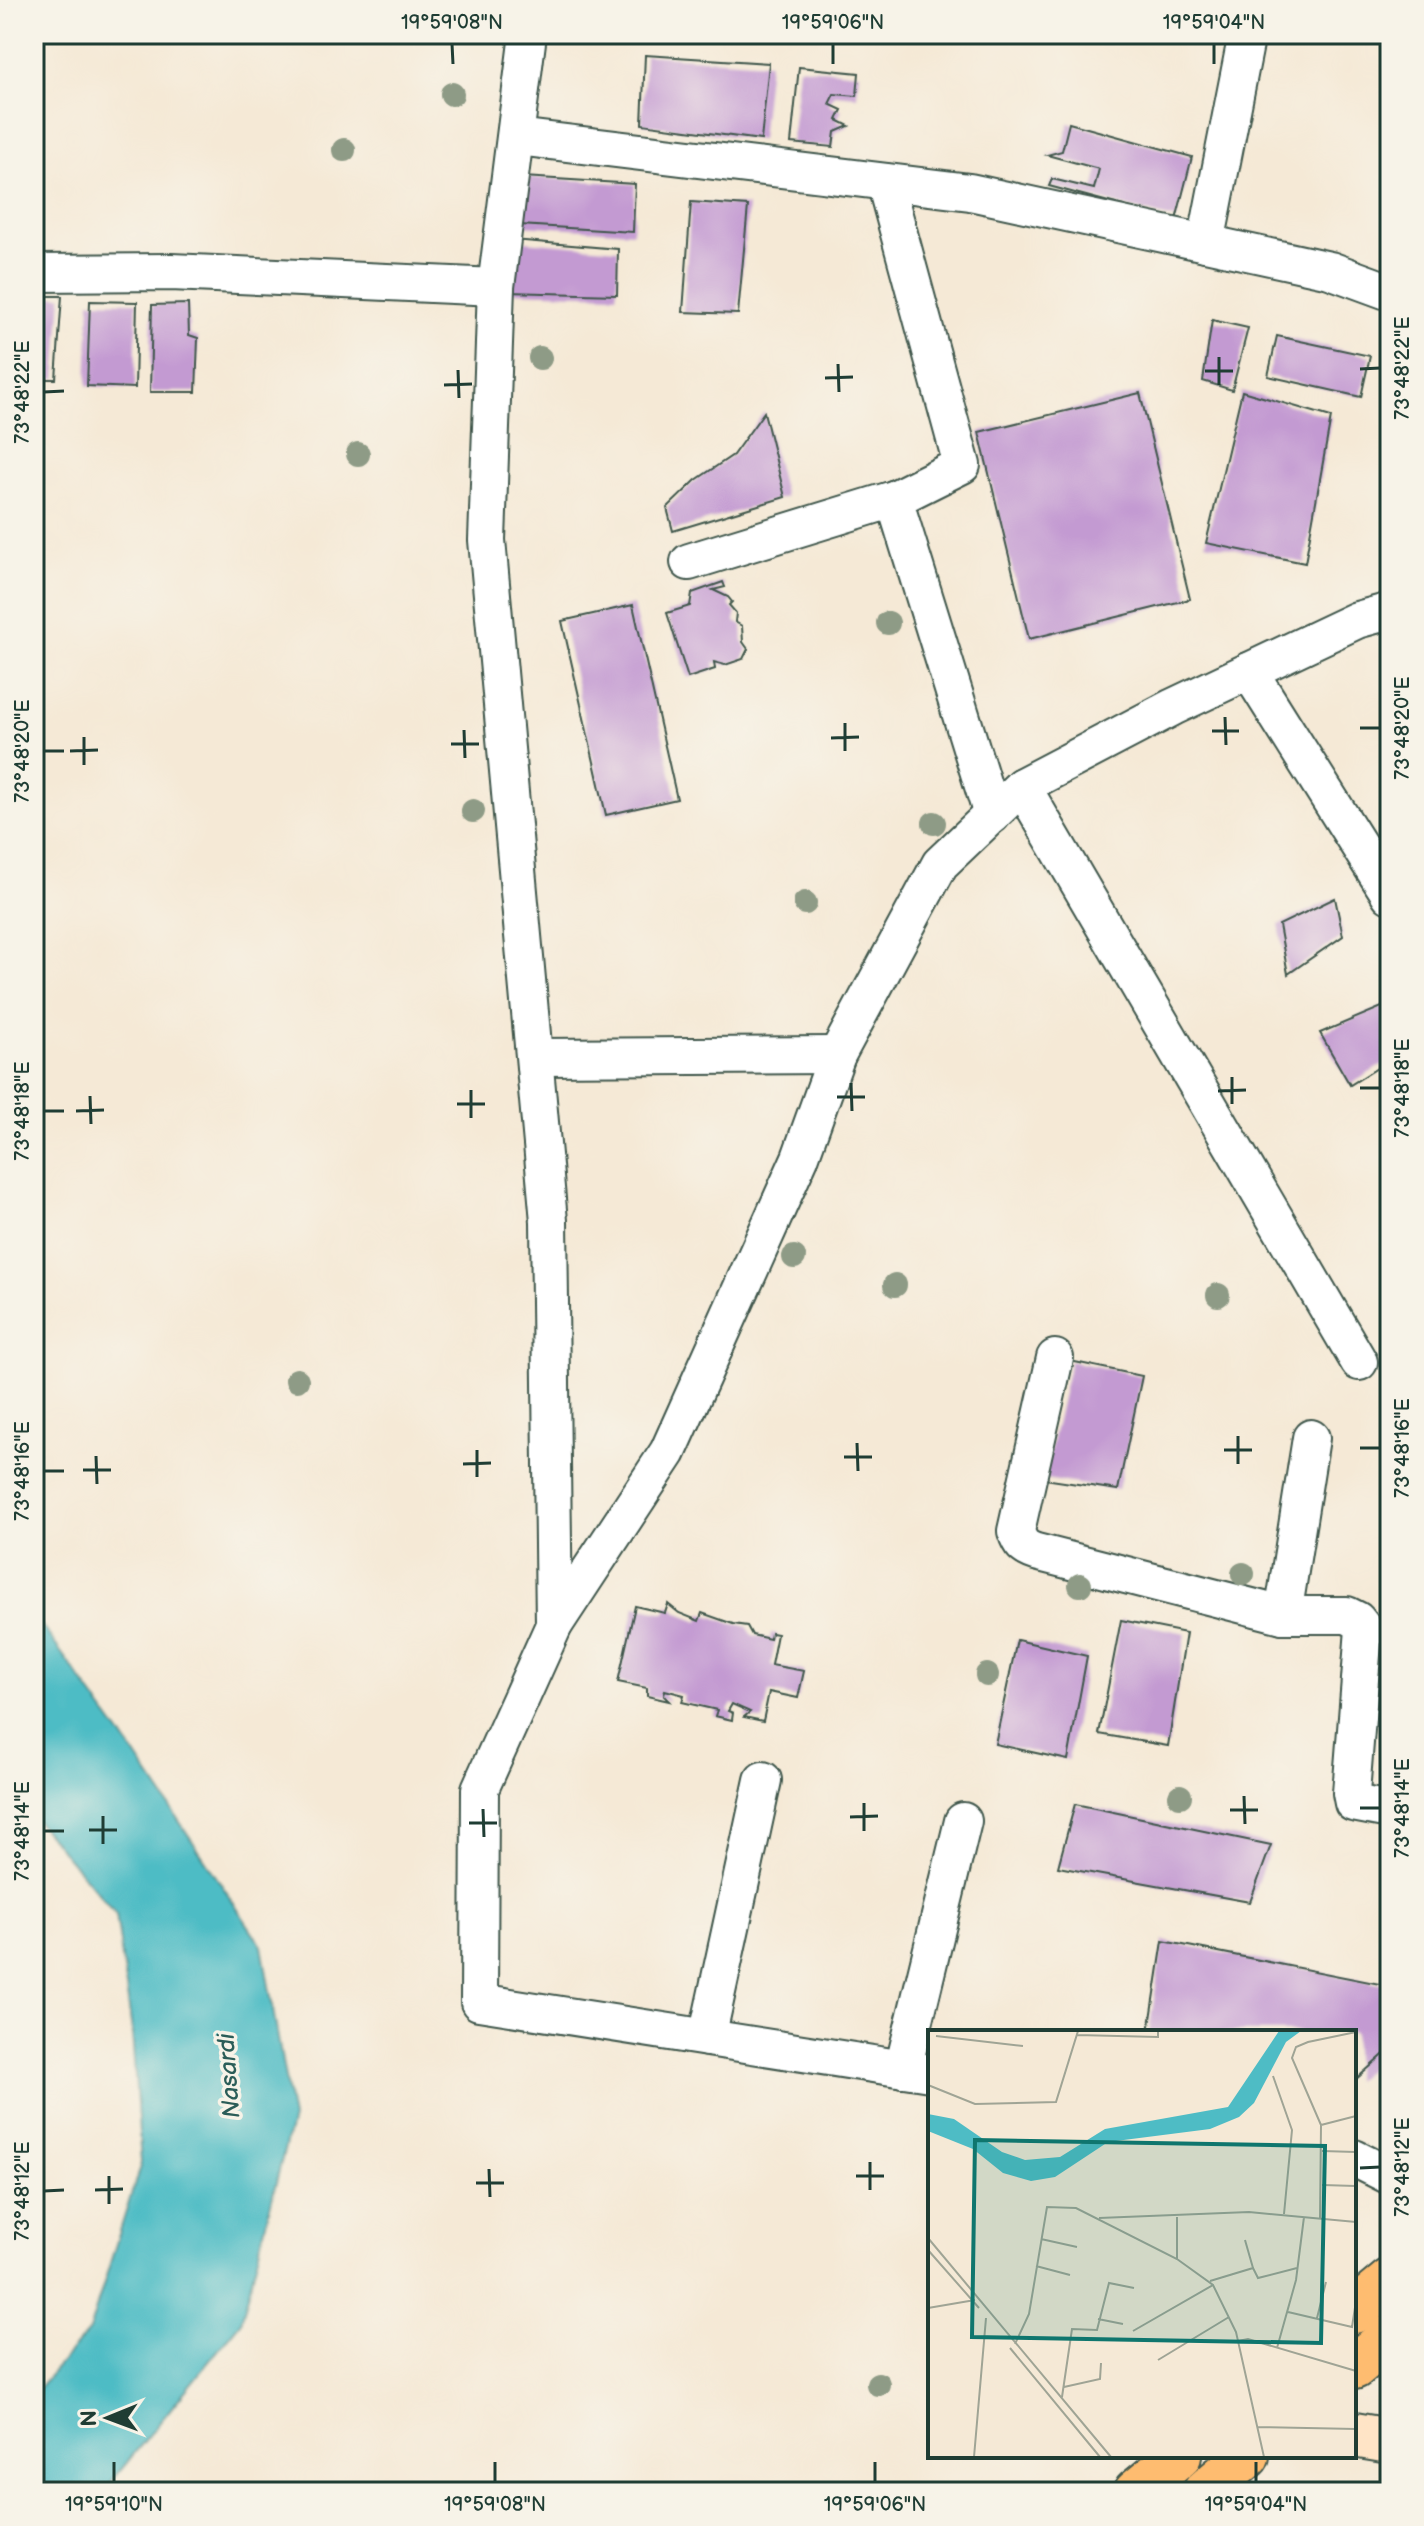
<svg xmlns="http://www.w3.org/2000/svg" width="1424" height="2526" font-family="'Balsamiq Sans',sans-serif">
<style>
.water{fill:#4ebcc5;stroke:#367c7c;stroke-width:2}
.building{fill:#c39ad2}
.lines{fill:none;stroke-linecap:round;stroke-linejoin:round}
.street-casing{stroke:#3f574c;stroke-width:40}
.secondary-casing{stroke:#3f574c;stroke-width:48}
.highway-casing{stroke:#3f574c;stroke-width:48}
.street{stroke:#fff;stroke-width:36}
.secondary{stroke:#ffe4c6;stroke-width:44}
.highway{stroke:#febc70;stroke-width:44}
.tree{fill:#8e9b86}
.ticks{fill:none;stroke:#1f3d34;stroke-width:3}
.labels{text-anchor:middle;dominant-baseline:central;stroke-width:7;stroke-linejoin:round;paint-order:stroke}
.water-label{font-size:24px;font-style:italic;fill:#2b5d58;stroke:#f7f3e8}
.inset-road{fill:none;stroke:#9fa495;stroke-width:2}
.view{fill:#0f766e;fill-opacity:0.15;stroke:#0f766e;stroke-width:4}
.inset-edge{fill:none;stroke:#1f3d34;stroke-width:4}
.neatline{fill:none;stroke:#1f3d34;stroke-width:3}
.ticks-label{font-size:20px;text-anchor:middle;fill:#1f3d34}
</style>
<rect width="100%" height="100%" fill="#f7f3e8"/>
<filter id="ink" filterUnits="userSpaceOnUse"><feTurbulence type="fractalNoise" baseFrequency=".0125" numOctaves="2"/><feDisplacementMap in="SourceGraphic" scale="16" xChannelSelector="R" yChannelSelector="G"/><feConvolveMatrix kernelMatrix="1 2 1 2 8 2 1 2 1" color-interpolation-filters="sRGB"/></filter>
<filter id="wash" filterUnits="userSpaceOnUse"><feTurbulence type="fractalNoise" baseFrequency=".006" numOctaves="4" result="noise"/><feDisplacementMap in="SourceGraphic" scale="32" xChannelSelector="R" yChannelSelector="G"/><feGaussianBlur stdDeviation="1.8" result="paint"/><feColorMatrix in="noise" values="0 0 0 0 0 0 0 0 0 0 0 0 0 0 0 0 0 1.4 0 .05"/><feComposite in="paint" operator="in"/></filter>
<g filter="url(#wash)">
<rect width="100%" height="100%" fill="#f5e9d6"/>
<!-- water -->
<path class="water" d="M34,1615l100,138 128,193 30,173 -51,203 -138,170h-69v-99l55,-62 52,-168 -9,-132 -16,-117 -82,-96z"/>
<g id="blocks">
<!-- building -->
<g class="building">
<path d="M645,55l124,8 -8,77 -119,-16z"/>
<path d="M799,67l60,6 -2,23 -23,-2 -5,10 13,6 -5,10 12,6 -14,6 -2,15 -42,-4z"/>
<path d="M1069,123l123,34 -16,63 -127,-34 3,-7 42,10 5,-20 -52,-14 15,-4z"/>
<path d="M523,177l112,7 -2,48 -113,-7z"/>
<path d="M691,202l57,4 -10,108 -55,-2z"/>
<path d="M513,240l105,9 -1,46 -109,-3z"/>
<path d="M34,296h28l-6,83h-22z"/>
<path d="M90,301l47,1 -2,86 -48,-2z"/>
<path d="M188,304l1,31 9,3 -2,54h-46l2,-87z"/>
<path d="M1212,320l36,8 -16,62 -29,-9z"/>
<path d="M1277,336l93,20 -9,41 -93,-21z"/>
<path d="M1242,391l89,26 -26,146 -99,-20z"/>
<path d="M1140,393l50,206 -161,40 -50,-207z"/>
<path d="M764,412l21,85 -112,34 -6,-23 29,-28 37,-25z"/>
<path d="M723,582l2,5 -12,3 15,7 4,5 -3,3 7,8 -1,9 7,4 1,16 5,7 -5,10 -18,6 -11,-3 1,7 -27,9 -21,-65 23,-7 2,-13z"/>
<path d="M633,605l44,194 -71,16 -44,-194z"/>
<path d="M1335,898l8,38 -55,38 -9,-49z"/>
<path d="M1389,1004l1,56 -40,25 -30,-52z"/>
<path d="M1070,1361l72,15 -24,114 -74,-11z"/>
<path d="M668,1604l11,9 20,8 3,-8 31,11 14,2 5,9 18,4 1,-6 6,1 -6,31 33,6 -6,27 -29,-6 -6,29 -19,-4 6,-5 -18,-8 -4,7 5,2 -1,7 -17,-4 2,-6 -35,-8 2,-7 -19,-5 -1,6 5,5 -22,-5v-8l-29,-6 17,-76 30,7z"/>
<path d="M1121,1620l65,13 -18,113 -69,-12z"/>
<path d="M1017,1640l70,16 -19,104 -73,-16z"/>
<path d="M1075,1804l196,41 -21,57 -192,-35z"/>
<path d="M1163,1941l227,45v63l-36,32v-49h-205z"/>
</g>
</g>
</g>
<g filter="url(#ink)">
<use href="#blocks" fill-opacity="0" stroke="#3f574c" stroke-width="2"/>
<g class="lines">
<!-- street casing -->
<g class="street-casing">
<g id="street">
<path d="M528,34l-32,253 -9,253 62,681 5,404"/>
<path d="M517,137l453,55 360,78 60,22"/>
<path d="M885,182l77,283 -68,34"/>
<path d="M1206,243l41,-209"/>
<path d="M34,273l137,-1 325,15"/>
<path d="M689,562l205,-63 98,316"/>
<path d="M1249,671l141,224"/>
<path d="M1022,786l337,576"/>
<path d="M535,1057l302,-2"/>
<path d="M1055,1358l-39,173c4,13 8,17 20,21l247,63h64l10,5 7,9 -13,164 2,10 37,7"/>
<path d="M1283,1615l28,-177"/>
<path d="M707,2038l56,-258"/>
<path d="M903,2069l60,-248"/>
<path d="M930,2073l-451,-71 1,-213 74,-164 114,-173 132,-294 37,-103 103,-191 82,-78 151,-79 184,-87 33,-9"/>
<path d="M1354,2158l36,18"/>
</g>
</g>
<!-- secondary casing -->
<g class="secondary-casing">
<path id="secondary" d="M1354,2435l36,6"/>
</g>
<!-- highway casing -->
<g class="highway-casing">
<g id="highway">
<path d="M1354,2311l36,-30"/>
<path d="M1354,2367l36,-30"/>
<path d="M1136,2492l43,-36"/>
<path d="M1205,2492l42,-36"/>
</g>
</g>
<!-- street -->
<use href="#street" class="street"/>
<!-- secondary -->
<use href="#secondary" class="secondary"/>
<!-- highway -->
<use href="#highway" class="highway"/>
</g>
<!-- trees -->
<g class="tree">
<circle cx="452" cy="94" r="12"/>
<circle cx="344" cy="150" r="12"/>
<circle cx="540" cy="358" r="12"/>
<circle cx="358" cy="454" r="12"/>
<circle cx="888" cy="623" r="12"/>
<circle cx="473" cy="811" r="12"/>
<circle cx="934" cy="823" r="12"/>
<circle cx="805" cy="903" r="12"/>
<circle cx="794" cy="1257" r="12"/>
<circle cx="895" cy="1285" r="12"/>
<circle cx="1218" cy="1295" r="12"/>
<circle cx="297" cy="1380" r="12"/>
<circle cx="1243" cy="1574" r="12"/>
<circle cx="1080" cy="1585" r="12"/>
<circle cx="987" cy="1675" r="12"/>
<circle cx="1180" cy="1796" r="12"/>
<circle cx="878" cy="2384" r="12"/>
</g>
</g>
<!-- ticks -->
<path class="ticks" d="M452,44l1,20M833,44v20M1214,44v20M1219,357v28M838,364l1,28M1360,369l20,-1M458,370l1,28M1205,371h28M825,378l28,-1M444,385l28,-1M44,392l20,-1M1225,717l1,28M845,723v28M1360,728h20M464,730l1,28M1212,731h27M84,737v28M831,738l28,-1M451,744h28M44,751h20M70,751l28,-1M1232,1077v27M851,1083l1,28M1360,1088h20M471,1090v28M1218,1091l28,-1M90,1096l1,28M837,1097h28M457,1104h28M44,1111h20M76,1111l28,-1M1238,1436v28M857,1443l1,28M1360,1448h20M477,1450v27M1224,1450h28M96,1456l1,28M844,1457h28M463,1464l28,-1M83,1470h28M44,1471h20M1244,1796l1,28M864,1803v28M1360,1808h20M483,1809l1,28M1230,1810h28M103,1816v28M850,1817l28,-1M469,1823h28M89,1830h28M44,1831h20M870,2162v28M1360,2168l20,-1M489,2169l1,28M109,2176v28M856,2176h28M476,2183h28M95,2190l28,-1M44,2191l20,-1M114,2462v20M495,2462v20M875,2462v20M1256,2462v20"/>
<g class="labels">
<!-- water labels -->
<g class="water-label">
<text transform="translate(229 2076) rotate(-94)">Nasardi</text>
</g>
</g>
<!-- overview -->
<g transform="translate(928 2030)">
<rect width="428" height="428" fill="#f5e9d6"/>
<path d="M351,1h22l-15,11 -32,61 -15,14 -29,12 -102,13 -53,35 -24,4 -28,-8 -30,-24 -45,-18v-17l26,5 48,33 23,8 35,-3 45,-28 123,-22z" fill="#4ebcc5"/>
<path class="inset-road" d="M149,5l81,2v-6M8,6l87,10M345,46l19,54 -8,84M0,55l47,19 81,-2 22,-71M393,95l35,-9M394,121l34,1M394,155l34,1M171,188l150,-6 107,10M392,189l1,-94 -29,-67 4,-11 12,-5 48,-10M0,208l183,219M113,209l36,8M0,220l51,58M249,229v-42M108,236l34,9M325,238l5,10 39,-10M282,251l43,-13 -8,-28M0,278l47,-8M360,282l64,15 4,-26M389,288l9,-36M170,289l25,5M205,301l80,-46M310,311l10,-2 108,32M87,314l14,-30 18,-107 29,1 101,51 36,26 23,47 28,125M82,318l90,109M349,318l19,-68 8,-63M230,330l71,-43M136,357l36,-8 1,-16M134,367l10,-68 25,1 12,-47 25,5M329,397l99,2M46,427l12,-139"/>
<path class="view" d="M47,110l350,6 -4,197 -349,-6z"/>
<rect width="428" height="428" class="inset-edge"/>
</g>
<!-- margin -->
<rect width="1424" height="2526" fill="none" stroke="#f7f3e8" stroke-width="88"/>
<!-- north arrow -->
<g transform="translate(108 2418) rotate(269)" stroke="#f7f3e8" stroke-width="6" paint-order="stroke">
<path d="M0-6L14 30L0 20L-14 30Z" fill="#1f3d34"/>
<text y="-12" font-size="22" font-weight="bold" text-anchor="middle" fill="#1f3d34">N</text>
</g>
<rect x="44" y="44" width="1336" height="2438" class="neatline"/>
<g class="ticks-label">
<text x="452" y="29">19°59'08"N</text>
<text x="833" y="29">19°59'06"N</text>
<text x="1214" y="29">19°59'04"N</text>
<text transform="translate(1402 368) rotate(-90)" y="7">73°48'22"E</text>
<text transform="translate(22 392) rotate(-90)" y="7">73°48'22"E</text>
<text transform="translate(1402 728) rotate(-90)" y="7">73°48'20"E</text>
<text transform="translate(22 751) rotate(-90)" y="7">73°48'20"E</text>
<text transform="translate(1402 1088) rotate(-90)" y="7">73°48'18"E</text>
<text transform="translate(22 1111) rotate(-90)" y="7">73°48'18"E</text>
<text transform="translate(1402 1448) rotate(-90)" y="7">73°48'16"E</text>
<text transform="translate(22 1471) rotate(-90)" y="7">73°48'16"E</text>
<text transform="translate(1402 1808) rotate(-90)" y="7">73°48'14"E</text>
<text transform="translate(22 1831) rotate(-90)" y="7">73°48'14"E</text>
<text transform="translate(1402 2167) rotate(-90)" y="7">73°48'12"E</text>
<text transform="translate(22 2191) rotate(-90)" y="7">73°48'12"E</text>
<text x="114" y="2511">19°59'10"N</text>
<text x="495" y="2511">19°59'08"N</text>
<text x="875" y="2511">19°59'06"N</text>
<text x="1256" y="2511">19°59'04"N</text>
</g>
</svg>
